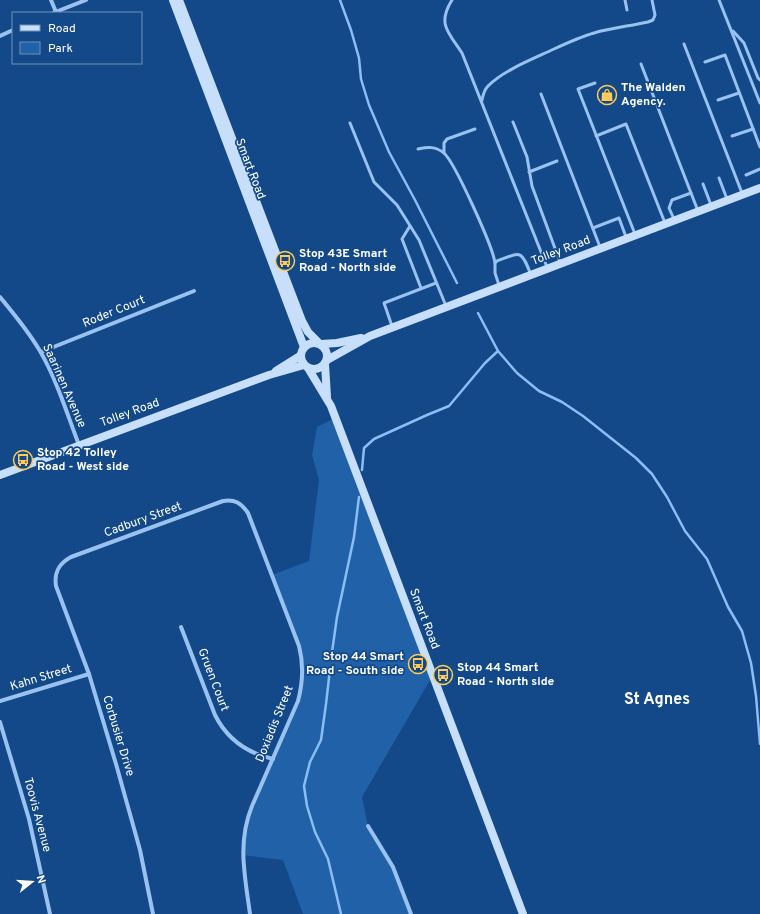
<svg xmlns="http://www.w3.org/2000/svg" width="760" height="914" font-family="Overpass,sans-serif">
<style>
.green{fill:#2161a8}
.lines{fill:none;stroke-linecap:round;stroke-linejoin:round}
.stream{stroke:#8abef4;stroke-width:2.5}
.lane{stroke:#99c2f0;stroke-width:3}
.street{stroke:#99c2f0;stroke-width:4}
.secondary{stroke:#c7dffb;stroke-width:8}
.labels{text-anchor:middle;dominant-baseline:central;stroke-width:3.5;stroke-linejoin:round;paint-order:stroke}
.poi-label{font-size:12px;font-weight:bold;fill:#fff;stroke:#134989;text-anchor:start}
.street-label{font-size:12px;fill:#fff;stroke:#134989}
.district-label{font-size:16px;font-weight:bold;fill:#fff;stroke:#134989}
</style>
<rect width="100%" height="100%" fill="#134989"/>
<!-- green -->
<path class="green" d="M335,418l98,257 -71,122 6,29 25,41 18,47h-108l-20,-54 -40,-5 2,-27 53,-127 4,-18v-24l-30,-84 37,-14 10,-81 -7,-25 5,-28z"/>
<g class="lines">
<!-- stream -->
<g class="stream">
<path d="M340,0l11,30 8,28 2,21 8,26 20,47 26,48 42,83"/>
<path d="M478,313l20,38 19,22 22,18 23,11 21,14 53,42 16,16 15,23 18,34 22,28 21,48 14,24 9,32 5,33 4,48"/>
<path d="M362,470l2,-22 10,-9 53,-24 22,-9 36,-43 13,-12"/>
<path d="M331,659l6,-42 17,-80 5,-40"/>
<path d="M330,669l-4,35 -5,36 -11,22 -6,24 3,20 8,26 13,27 13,55"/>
</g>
<!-- lane -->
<g class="lane">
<path d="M452,0c-15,24 -4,32 10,53l85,214"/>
<path d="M625,0l2,10"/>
<path d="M719,0l41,103"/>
<path d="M733,31l11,12 14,35 2,2"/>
<path d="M684,44l58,149"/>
<path d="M705,62l20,-7 35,92"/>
<path d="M641,64l50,129"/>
<path d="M595,83l-17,6 57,145"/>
<path d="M541,94l59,153"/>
<path d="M482,100c1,-5 2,-10 6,-14 16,-16 45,-27 66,-37 13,-6 26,-12 40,-16 17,-5 36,-7 54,-11l5,-2 2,-5 -3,-15"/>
<path d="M718,100l21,-7"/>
<path d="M513,122l14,35 5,29 28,76"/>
<path d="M350,123l24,59 23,23 22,35 27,66"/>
<path d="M596,136l30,-12 39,99"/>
<path d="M732,136l21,-7"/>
<path d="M418,149c10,-2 17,-3 26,4 11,10 49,94 51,110"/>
<path d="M444,153v-10l3,-4 28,-10"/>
<path d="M529,172l28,-11"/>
<path d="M746,175l14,-6"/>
<path d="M719,178l8,21"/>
<path d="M703,184l8,21"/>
<path d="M674,219l-5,-11 3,-8 19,-7 7,18"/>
<path d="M410,226l-8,13 19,49"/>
<path d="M593,228l26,-10 7,19"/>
<path d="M499,285l-4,-12v-10l2,-2c24,-9 24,-12 34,14"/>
<path d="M392,326l-8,-23 52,-20"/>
</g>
<!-- street -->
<g class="street">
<path d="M51,0l5,12"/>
<path d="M53,13l33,-13"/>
<path d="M0,36l13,-6"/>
<path d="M0,297c15,18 29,35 40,54 17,29 27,63 39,94"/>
<path d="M41,352l153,-61"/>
<path d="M181,627l34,88c12,24 32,38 58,44"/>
<path d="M0,701l89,-27"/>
<path d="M0,722l29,97 21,95"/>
<path d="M368,826l25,41 18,47"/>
<path d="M153,914l-13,-64 -24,-86 -27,-90 -33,-88c-2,-13 2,-22 15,-29l152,-56c12,-2 18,2 25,12l51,133c5,19 4,36 -1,55l-46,105c-15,37 -7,70 -2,108"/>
</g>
<!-- secondary -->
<g class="secondary">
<path d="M173,0l131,347"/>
<path d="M179,0l123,321 6,11 10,10"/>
<circle cx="314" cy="356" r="13"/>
<path d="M321,344l16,-1 24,-5"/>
<path d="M327,360l43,-24 390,-148"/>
<path d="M325,364l2,33"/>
<path d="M308,368l23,38 192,508"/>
<path d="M276,371l24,-15"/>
<path d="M0,475l269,-100 35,-10"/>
</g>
</g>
<!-- icons -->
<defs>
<g id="shop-ring" transform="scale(1)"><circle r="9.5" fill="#134989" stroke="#ffcb58" stroke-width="1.5"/><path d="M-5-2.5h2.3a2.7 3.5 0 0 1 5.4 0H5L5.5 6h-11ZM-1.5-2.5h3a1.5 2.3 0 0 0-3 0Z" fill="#ffcb58"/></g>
<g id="bus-ring" transform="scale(1)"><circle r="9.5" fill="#134989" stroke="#ffcb58" stroke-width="1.5"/><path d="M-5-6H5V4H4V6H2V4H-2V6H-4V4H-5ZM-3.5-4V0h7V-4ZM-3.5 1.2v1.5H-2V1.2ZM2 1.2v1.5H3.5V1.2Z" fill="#ffcb58"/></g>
</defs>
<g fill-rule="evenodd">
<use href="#shop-ring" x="607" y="95"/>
<use href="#bus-ring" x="285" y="261"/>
<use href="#bus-ring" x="23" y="460"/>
<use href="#bus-ring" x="418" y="664"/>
<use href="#bus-ring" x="443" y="675"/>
</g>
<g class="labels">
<!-- poi labels -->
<g class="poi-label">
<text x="621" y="88">The Walden<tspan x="621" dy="14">Agency.</tspan></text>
<text x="299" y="254">Stop 43E Smart<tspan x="299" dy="14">Road - North side</tspan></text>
<text x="37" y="453">Stop 42 Tolley<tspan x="37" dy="14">Road - West side</tspan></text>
<text x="404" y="657" text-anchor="end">Stop 44 Smart<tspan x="404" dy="14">Road - South side</tspan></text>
<text x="457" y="668">Stop 44 Smart<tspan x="457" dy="14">Road - North side</tspan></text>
</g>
<!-- street labels -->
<g class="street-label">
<text transform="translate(250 169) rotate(69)">Smart Road</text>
<text transform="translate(561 251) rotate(-21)">Tolley Road</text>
<text transform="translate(114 312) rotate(-22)">Roder Court</text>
<text transform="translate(64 386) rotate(66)">Saarinen Avenue</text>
<text transform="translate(130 413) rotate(-20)">Tolley Road</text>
<text transform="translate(143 520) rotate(-20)">Cadbury Street</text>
<text transform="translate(424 619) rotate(69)">Smart Road</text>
<text transform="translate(41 678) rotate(-17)">Kahn Street</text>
<text transform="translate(213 680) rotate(69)">Gruen Court</text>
<text transform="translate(275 724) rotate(-68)">Doxiadis Street</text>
<text transform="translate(118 736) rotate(73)">Corbusier Drive</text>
<text transform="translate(37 815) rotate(75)">Toovis Avenue</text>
</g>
<!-- district labels -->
<g class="district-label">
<text x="657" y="700">St Agnes</text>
</g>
</g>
<!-- legend -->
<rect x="12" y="12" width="130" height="52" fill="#134989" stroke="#7192b8"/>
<rect x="20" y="25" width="20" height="6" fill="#c7dffb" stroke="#7192b8"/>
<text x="48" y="32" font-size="12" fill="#ffffff">Road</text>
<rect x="20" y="42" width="20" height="12" fill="#2161a8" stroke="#7192b8"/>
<text x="48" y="52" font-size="12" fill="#ffffff">Park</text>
<!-- north arrow -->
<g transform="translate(32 882) rotate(73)" stroke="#134989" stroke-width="3" paint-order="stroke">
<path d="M0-3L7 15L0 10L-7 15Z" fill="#ffffff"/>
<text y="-6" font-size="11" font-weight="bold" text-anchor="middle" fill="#ffffff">N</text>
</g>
</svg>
